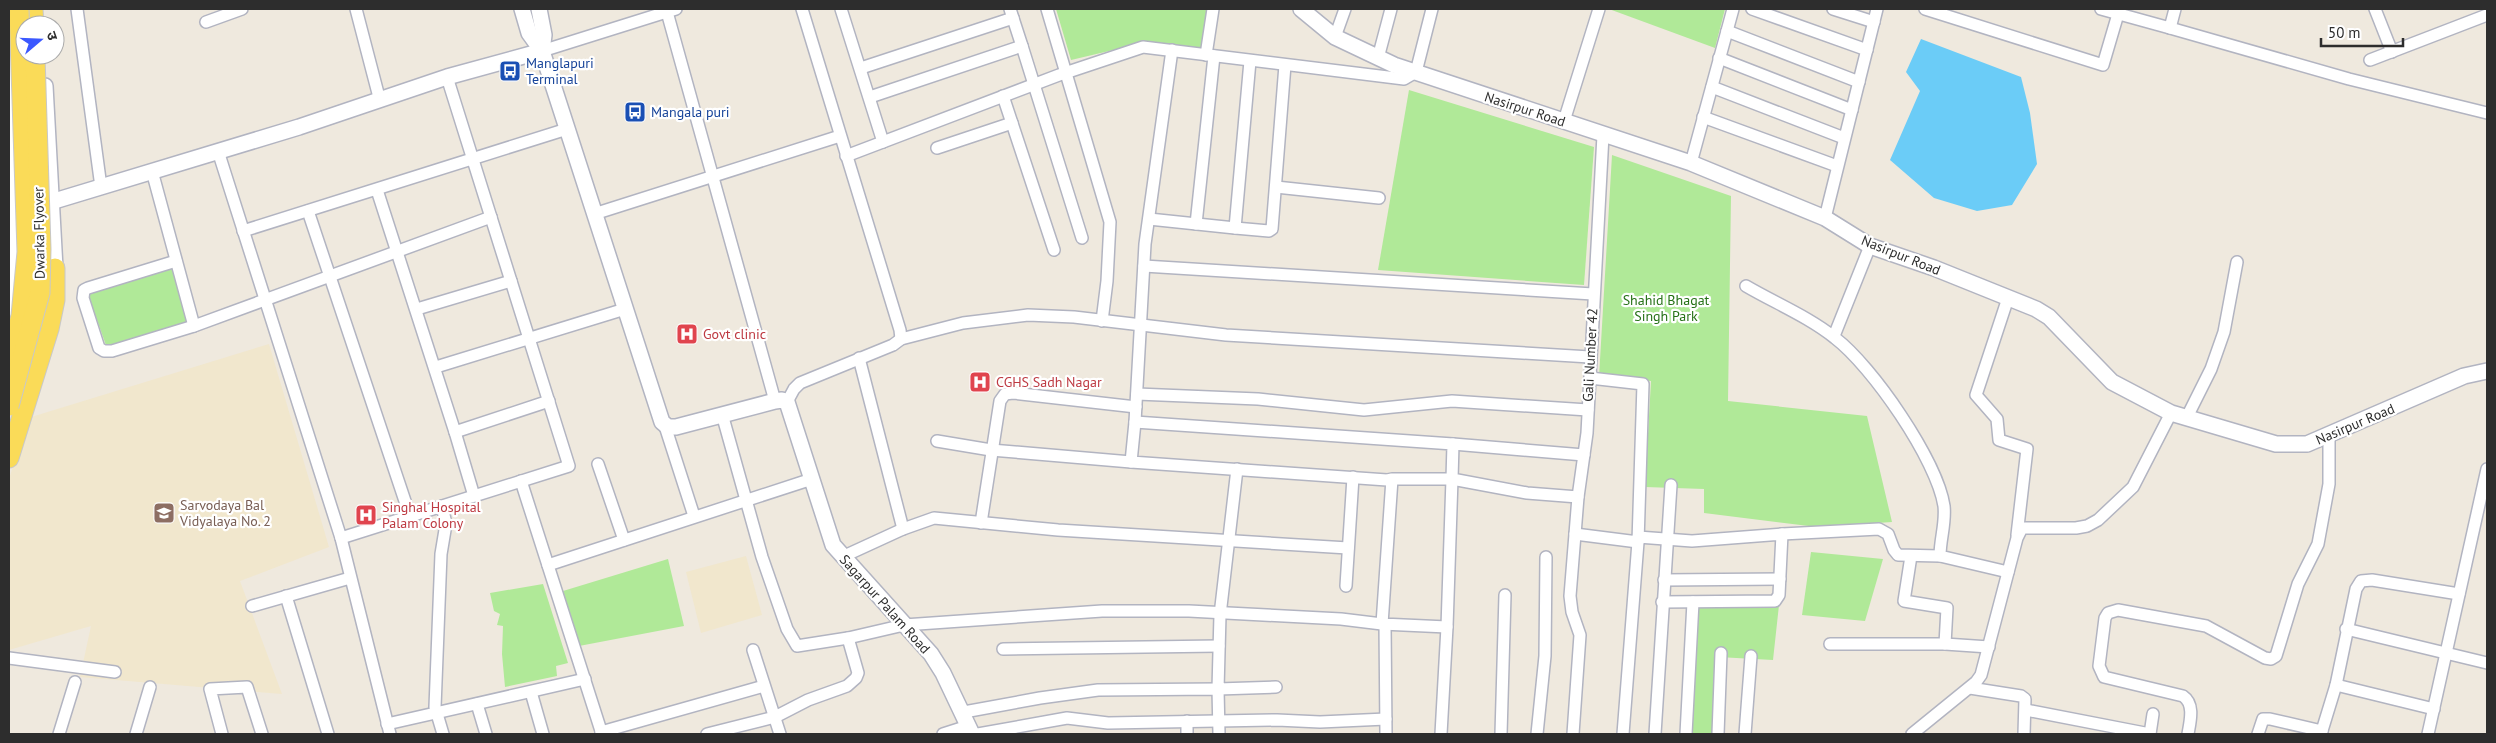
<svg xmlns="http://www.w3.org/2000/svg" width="2496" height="743" font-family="'PT Sans','Noto Sans Devanagari',sans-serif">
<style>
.education{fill:#f1e7cd}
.green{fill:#b0e998}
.water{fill:#6bccf7}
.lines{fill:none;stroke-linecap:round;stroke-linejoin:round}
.minor-casing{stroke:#b2b4c1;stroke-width:14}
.tertiary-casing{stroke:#b2b4c1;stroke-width:18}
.primary-casing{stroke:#c8c8c8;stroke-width:21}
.minor{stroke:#fff;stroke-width:11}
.tertiary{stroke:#fff;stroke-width:15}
.primary{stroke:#fadb58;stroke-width:19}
.primary-bridge-casing{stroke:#c8c8c8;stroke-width:21;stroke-linecap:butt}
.primary-bridge{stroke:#fadb58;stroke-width:19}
.labels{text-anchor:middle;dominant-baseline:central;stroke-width:4.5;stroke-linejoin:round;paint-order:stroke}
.transit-label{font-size:14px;fill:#164399;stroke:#fff;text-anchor:start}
.street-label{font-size:14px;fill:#2d2d2d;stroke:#fff}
.park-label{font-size:14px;fill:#257116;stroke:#fff}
.health-label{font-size:14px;fill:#be3a42;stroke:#fff;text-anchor:start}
.education-label{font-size:14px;fill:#785e54;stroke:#fff;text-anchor:start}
</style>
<rect width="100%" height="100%" fill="#efe9de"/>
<!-- education -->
<g class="education">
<path d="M269,344l60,203 -89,34 42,113 -202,-17 11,-51 -82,24v-171l19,-61z"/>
<path d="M746,556l16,59 -61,18 -15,-61z"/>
</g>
<!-- green -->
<g class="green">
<path d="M1056,9h151l-4,39 -60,-5 -72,17z"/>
<path d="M1609,9h116l-10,39z"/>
<path d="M1409,90l185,57 -10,138 -206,-15z"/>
<path d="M1612,155l119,41 -3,205 139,15 25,106 -75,5 -113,-14v-24l-59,-2 6,-106 -52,-4z"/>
<path d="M174,265l16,57 -83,26 -20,-56z"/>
<path d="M1811,552l72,7 -18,62 -63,-6z"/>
<path d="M668,559l16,67 -105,20 -16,-55z"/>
<path d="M543,584l25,79 -12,3 1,10 -52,11 -3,-33 1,-28 -6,-1 3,-11 -6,-3 -4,-18z"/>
<path d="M1699,603l80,2 -6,55 -55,-3 -2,77h-28z"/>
</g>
<!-- water -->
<path class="water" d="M1921,39l100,38 9,36 7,51 -25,41 -35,6 -43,-13 -44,-38 30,-69 -14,-19z"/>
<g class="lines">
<!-- minor casing -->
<g class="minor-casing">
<g id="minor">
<path d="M77,9l24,178"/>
<path d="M356,9l24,92"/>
<path d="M802,9l98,321 1,9"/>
<path d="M841,9l42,133"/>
<path d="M1010,9l12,37"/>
<path d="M1047,9l63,213 -3,59 -5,40"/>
<path d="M1752,9l115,41"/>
<path d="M1833,9l41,13"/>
<path d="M1925,9l178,56 15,-51"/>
<path d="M2101,9l69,19 5,-19"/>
<path d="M2375,9l17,43"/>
<path d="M667,12l108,389"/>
<path d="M206,22l36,-13"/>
<path d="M2170,28l179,51 138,34"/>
<path d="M1727,31l132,51"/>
<path d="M1335,37l10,-28"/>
<path d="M1172,50l-27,194 -10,178 -4,40 256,18 5,-1h60l-5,148 -65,-3 10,-145"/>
<path d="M542,51l134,-42"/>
<path d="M1206,55l7,-46"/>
<path d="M1378,58l13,-49"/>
<path d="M1719,58l133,52"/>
<path d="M2370,60l117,-45"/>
<path d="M861,68l152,-50"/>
<path d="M1712,87l132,51"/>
<path d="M1003,96l51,154"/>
<path d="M870,97l152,-51 60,192"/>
<path d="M1703,117l134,49"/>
<path d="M1564,121l35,-112"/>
<path d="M937,148l75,-25"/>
<path d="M218,151l123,387 49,196"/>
<path d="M846,156l213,-81 84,-28 261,32 12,-7 16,-63"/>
<path d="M1691,163l42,-154"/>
<path d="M152,171l42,155 297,-109"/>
<path d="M1276,187l103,11"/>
<path d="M377,190l78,242 94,-31"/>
<path d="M308,211l102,305"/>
<path d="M594,214l246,-78"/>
<path d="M1825,218l52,-209"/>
<path d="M1149,219l86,9 15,-167"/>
<path d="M1196,224l18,-168"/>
<path d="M1235,228l34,3 3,-2 13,-164"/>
<path d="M243,231l324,-102"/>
<path d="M176,261l-88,27 -4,2 -1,8 16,50 5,3h8l82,-25"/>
<path d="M1144,266l449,28"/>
<path d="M1746,286c29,17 63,31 89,52 37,28 102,122 109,168 2,17 -4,33 -4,50l68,16"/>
<path d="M2008,298l-32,97 21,24 2,21 28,9 -10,86"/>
<path d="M417,309l94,-28"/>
<path d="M1834,336l36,-90"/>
<path d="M859,358l44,171"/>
<path d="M436,367l189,-58"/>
<path d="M1590,378l53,6 -5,158 -15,192"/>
<path d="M1137,394l121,5 106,11 88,-9 136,9"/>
<path d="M787,402l7,-13 6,-6 93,-38 8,-6 62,-16 65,-8 46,2 152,18 364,22"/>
<path d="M722,414l40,143 25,72 10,17 51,-8 56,-13 198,-14h87l152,8 41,5"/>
<path d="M2187,417l24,-48 13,-37 13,-70"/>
<path d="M1135,422l318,22 -1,35 75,14 51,4"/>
<path d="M665,426l29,90"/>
<path d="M455,432l19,64"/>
<path d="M937,441l54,9 140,12"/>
<path d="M1453,444l131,11"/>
<path d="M598,464l26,76"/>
<path d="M1237,469l-17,146 -2,74 58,-2"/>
<path d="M521,481l81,253"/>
<path d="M442,506l4,18 -5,30 -6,153 8,27"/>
<path d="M981,523l19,-122 5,-7 8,-1 123,14"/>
<path d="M1575,534l63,8"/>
<path d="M1782,534l97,-5 9,5 6,16 4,5 42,1"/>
<path d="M1638,537l54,4 90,-7 -3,61 -4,6 -113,1"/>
<path d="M341,538l228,-72 -122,-389"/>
<path d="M1911,556l-7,45 43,7 -2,36"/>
<path d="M842,557l61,-28 31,-11 124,12 290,18"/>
<path d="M548,565l264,-86"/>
<path d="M1664,580l116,-1"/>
<path d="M1346,586l7,-109"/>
<path d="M286,596l42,138"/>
<path d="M252,606l98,-28"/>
<path d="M1385,624l1,110"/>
<path d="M2346,629l141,34"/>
<path d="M1830,644h115l44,3"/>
<path d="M1003,649l216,-3"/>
<path d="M753,650l27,84"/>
<path d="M9,658l106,14"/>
<path d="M2336,685l98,24"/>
<path d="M1970,688l51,8 4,3 -1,35"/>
<path d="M531,692l12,42"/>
<path d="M477,704l9,30"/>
<path d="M2026,710l124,24"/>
<path d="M964,712l76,-14 58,-8 120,-1 1,45"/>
<path d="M1187,721v13"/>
<path d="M387,724l198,-45"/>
<path d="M601,732l163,-46"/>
<path d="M59,734l16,-52"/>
<path d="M136,734l14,-47"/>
<path d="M222,734l-12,-45 37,-2 15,47"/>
<path d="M707,734l68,-17 33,-17 39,-14 9,-8 2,-5 -10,-35"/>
<path d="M943,734l25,-8"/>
<path d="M978,734l89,-16 41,5 169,-3 43,2 66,-3"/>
<path d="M1441,734l6,-107"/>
<path d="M1501,734l4,-139"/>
<path d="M1537,734l8,-78 1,-99"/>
<path d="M1573,734l7,-99 -8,-23 -2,-16 8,-99 9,-64 16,-298"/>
<path d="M1655,734l16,-249"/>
<path d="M1686,734l7,-132"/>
<path d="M1718,734l3,-81"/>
<path d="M1745,734l6,-78"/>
<path d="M1912,734l64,-52 5,-7 36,-137 5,-10h54l11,-2 11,-6 35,-33 38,-74"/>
<path d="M2150,734l3,-20"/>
<path d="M2188,734c2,-12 7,-30 -5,-38l-79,-19 -5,-11 6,-48 3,-5 10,-3 88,16 59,32 6,1 5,-3 22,-72 20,-40 11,-60v-48"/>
<path d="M2258,734l5,-15h7l52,12"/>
<path d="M2321,734l15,-49 20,-96 5,-8 11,-1 87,14"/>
<path d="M2428,734l59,-265"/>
</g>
</g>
<!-- tertiary casing -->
<g class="tertiary-casing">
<g id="tertiary">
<path d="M522,9l7,24 13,18 120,371 6,5h8l99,-26 7,-1 5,2 46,143 98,109 12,19 29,61"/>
<path d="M539,9l5,26 -2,16"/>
<path d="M1301,9l34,28 59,28 297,98 134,55 45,28 64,22 102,41 13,8 63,65 59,31 105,31h31l157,-68 23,-5"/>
<path d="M9,23l6,222 -6,71"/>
<path d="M45,86l10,182 -2,10"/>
<path d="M14,208l37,-6 248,-75 148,-50 95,-26"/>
</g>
</g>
<!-- primary casing -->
<g class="primary-casing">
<g id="primary">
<path d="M33,9l1,16"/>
<path d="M9,458l40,-129 6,-29v-32"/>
</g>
</g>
<!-- minor -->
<use href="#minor" class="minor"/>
<!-- tertiary -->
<use href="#tertiary" class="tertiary"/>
<!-- primary -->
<use href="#primary" class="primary"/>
<!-- primary-bridge casing -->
<g class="primary-bridge-casing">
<g id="primary-bridge">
<path d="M9,357l12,-41 6,-64 -8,-243"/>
<path d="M9,406l31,-113 1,-44 -6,-194"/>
</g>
</g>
<!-- primary-bridge -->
<use href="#primary-bridge" class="primary-bridge"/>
</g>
<!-- icons -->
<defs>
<g id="bus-square" transform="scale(1.125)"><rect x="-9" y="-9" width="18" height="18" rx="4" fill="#1a4fb4" stroke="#fff"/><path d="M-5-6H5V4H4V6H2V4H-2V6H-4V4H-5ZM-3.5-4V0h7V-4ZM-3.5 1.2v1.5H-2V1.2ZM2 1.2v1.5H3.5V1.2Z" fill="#fff"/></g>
<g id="hospital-square" transform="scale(1.125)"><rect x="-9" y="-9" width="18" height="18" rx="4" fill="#e0444e" stroke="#fff"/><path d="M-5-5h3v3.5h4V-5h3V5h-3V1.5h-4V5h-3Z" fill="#fff"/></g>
<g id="school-square" transform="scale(1.125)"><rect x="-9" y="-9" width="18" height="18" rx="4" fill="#8d6e63" stroke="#fff"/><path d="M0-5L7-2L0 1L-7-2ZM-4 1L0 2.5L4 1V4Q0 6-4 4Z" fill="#fff"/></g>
</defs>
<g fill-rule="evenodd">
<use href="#bus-square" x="510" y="71"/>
<use href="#bus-square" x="635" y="112"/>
<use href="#hospital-square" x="687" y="334"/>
<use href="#hospital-square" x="980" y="382"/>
<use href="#school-square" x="164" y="513"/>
<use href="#hospital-square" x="366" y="515"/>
</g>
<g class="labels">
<!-- transit labels -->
<g class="transit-label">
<text x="526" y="63">Manglapuri<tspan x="526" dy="16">Terminal</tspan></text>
<text x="651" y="112">Mangala puri</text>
</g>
<!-- street labels -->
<g class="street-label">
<text transform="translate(1525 109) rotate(18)">Nasirpur Road</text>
<text transform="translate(39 233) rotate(-91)">Dwarka Flyover</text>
<text transform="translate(1901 255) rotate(22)">Nasirpur Road</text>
<text transform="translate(1590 355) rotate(-87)">Gali Number 42</text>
<text transform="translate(2355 424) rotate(-23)">Nasirpur Road</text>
<text transform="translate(885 604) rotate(48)">Sagarpur Palam Road</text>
</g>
<!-- park labels -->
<g class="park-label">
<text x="1666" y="300">Shahid Bhagat<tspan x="1666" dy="16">Singh Park</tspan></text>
</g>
<!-- health labels -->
<g class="health-label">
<text x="703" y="334">Govt clinic</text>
<text x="996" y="382">CGHS Sadh Nagar</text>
<text x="382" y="507">Singhal Hospital<tspan x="382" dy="16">Palam Colony</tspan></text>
</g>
<!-- education labels -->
<g class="education-label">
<text x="180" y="505">Sarvodaya Bal<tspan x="180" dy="16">Vidyalaya No. 2</tspan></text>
</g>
</g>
<!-- border -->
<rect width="2496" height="743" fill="none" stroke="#2d2d2d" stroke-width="20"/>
<!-- north arrow -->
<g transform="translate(40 40) rotate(71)"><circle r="24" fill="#ffffff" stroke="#ababab"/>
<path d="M0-4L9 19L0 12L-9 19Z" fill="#3b58ff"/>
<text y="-8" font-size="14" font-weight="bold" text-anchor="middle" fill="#2d2d2d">उ</text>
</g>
<!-- scale -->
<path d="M2321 38v8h82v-8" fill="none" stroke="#2d2d2d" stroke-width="2.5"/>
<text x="2328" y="38" font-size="15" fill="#2d2d2d" stroke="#ffffff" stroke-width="4" paint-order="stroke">50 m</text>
</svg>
